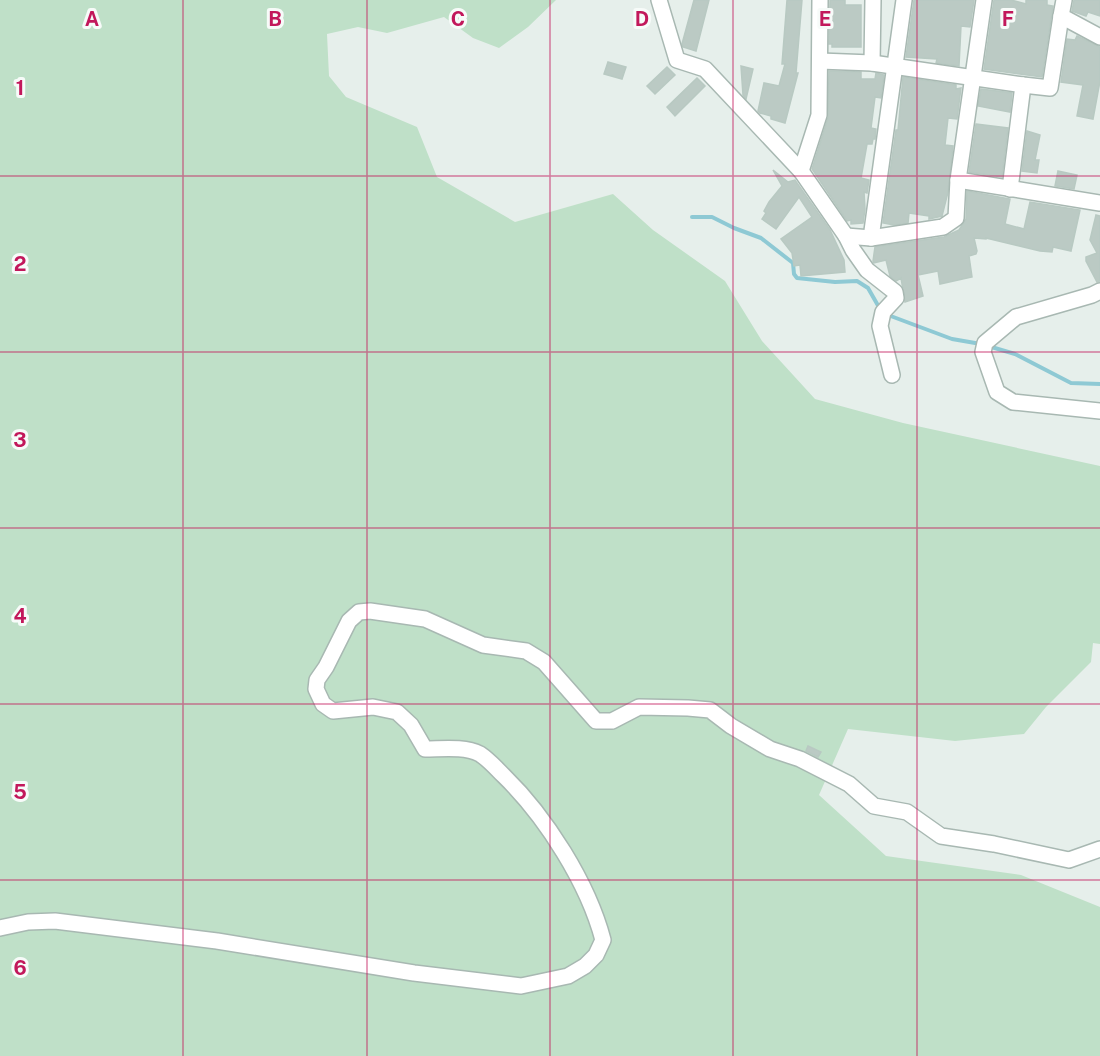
<svg xmlns="http://www.w3.org/2000/svg" width="1100" height="1056" font-family="'Public Sans',sans-serif">
<style>
.green{fill:#bfe0c8}
.lines{fill:none;stroke-linecap:round;stroke-linejoin:round}
.stream{stroke:#8ec9d4;stroke-width:4}
.building{fill:#bbcac4;stroke:#b8c9c2;stroke-width:1.5}
.minor-casing{stroke:#a8b8b2;stroke-width:18}
.minor{stroke:#fff;stroke-width:15}
.grid{fill:none;stroke:#c2185b;stroke-width:1.5;stroke-opacity:0.55}
.grid-label{font-size:20px;text-anchor:middle;font-weight:bold;fill:#c2185b;stroke:#f7fbf9;stroke-width:6;stroke-linejoin:round;paint-order:stroke}
</style>
<rect width="100%" height="100%" fill="#e6efeb"/>
<!-- green -->
<path class="green" d="M0,0h556l-28,27 -29,21 -26,-10 -29,-21 -57,16 -29,-6 -31,7 2,42 17,21 71,30 20,50 78,45 98,-28 40,36 72,51 37,60 53,58 88,24 197,43v178l-7,-1 -2,19 -45,45 -22,27 -69,7 -107,-12 -29,66 67,61 135,19 79,32v149h-1100z"/>
<g class="lines">
<!-- stream -->
<g class="stream">
<path d="M692,217h20l22,11 27,10 32,25 1,11 3,4 38,4 22,-1 11,7 12,21"/>
<path d="M888,315l64,24 29,5"/>
<path d="M988,346l27,8 56,29 29,1"/>
</g>
</g>
<!-- building -->
<g class="building">
<path d="M694,0h15l-13,51 -13,-4 -1,-3z"/>
<path d="M787,0h15l-6,73h2l-13,50 -14,-4v-3l-11,-3 -2,-2 6,-28 15,3 6,-22h-3z"/>
<path d="M830,0h15v5h16v42h-29v-3h-3z"/>
<path d="M914,0h60l-4,27 -9,-1 -2,40 -23,-3 1,-4 -31,-2z"/>
<path d="M994,0h17l15,4v-4h21v5l6,1 -11,71 -58,-8z"/>
<path d="M1074,0h26v16l-12,-4 -2,4 -14,-5z"/>
<path d="M1077,36l23,11v34l-7,38 -16,-3 6,-31 -22,-3 6,-43 8,1z"/>
<path d="M608,62l18,5 -4,12 -18,-5z"/>
<path d="M741,66l12,3 -7,30 -3,-4z"/>
<path d="M667,67l8,8 -20,19 -8,-8z"/>
<path d="M829,71l32,1v7h14l1,-6 8,2 -3,23 -6,-1 -4,31 5,1 -1,10h-2l-1,5h-5l-6,34 8,2 -2,13 -3,-1 1,17 -2,14 -12,1v-4l-4,1 -35,-52 16,-51z"/>
<path d="M903,77l53,8v4l5,-1 -4,31 -9,-1 -3,27 8,1 -5,46 -6,24 -13,3v-3l-20,-3 -1,10 -14,2 -11,-2 13,-93h2z"/>
<path d="M697,78l8,8 -30,30 -8,-9z"/>
<path d="M981,89l31,4 -2,19 -32,-6z"/>
<path d="M976,124l32,4 -6,49 -33,-5z"/>
<path d="M1027,131l13,4 -5,25h4l-2,13 -15,-2z"/>
<path d="M773,170l15,12 7,-2 35,50 14,30 1,12 -44,4 -1,-11 -6,1 -2,-13 -11,-14 31,-22 -13,-20 -23,32 -14,-10 4,-6 -2,-2 5,-9 13,-16z"/>
<path d="M1058,171l19,4 -3,14 -19,-3z"/>
<path d="M967,191l43,8 -5,25 19,5 6,-27 50,8 -9,41 -18,-4 -1,5 -12,-1 -54,-13v1l-12,-1 3,13 -1,3 -7,2 3,21 -32,7 -2,-13 -20,4 5,21 -18,6 -4,-24 -5,3 -6,-5 -4,-16 -12,3 -1,-2 2,-14 69,-10 15,-7 7,-11z"/>
<path d="M1096,215l4,1v65l-3,1 -11,-21v-4l11,-4 -7,-13z"/>
<path d="M808,746l13,6 -3,5 -12,-6z"/>
</g>
<g class="lines">
<!-- minor casing -->
<g class="minor-casing">
<g id="minor">
<path d="M659,0l18,60 28,9 96,102 45,65 7,14 14,20 28,22 1,6 -13,14 -3,14 12,49"/>
<path d="M1064,0l-3,16 39,21"/>
<path d="M820,61l52,2 151,22 27,3 11,-72"/>
<path d="M872,63l1,-63"/>
<path d="M801,171l18,-56 1,-115"/>
<path d="M958,180l142,23"/>
<path d="M1010,189l13,-104"/>
<path d="M846,236l25,2 72,-11 13,-9 2,-38 26,-180"/>
<path d="M871,238l33,-238"/>
<path d="M1100,291l-8,4 -76,22 -31,26 -2,9 14,40 16,10 87,9"/>
<path d="M0,928l28,-6 27,-1 162,20 197,32 107,13 47,-10 17,-10 11,-11 7,-15c-15,-57 -57,-123 -99,-164 -8,-8 -15,-16 -24,-22 -16,-8 -38,-5 -55,-5l-14,-24 -14,-13 -24,-5 -40,4 -10,-7 -7,-15 1,-9 9,-13 23,-46 10,-9 11,-1 55,8 58,26 43,6 18,11 52,59h16l27,-14 49,1 22,2 21,16 39,23 30,10 49,25 25,22 33,6 34,24 53,8 75,16 31,-11"/>
</g>
</g>
<!-- minor -->
<use href="#minor" class="minor"/>
</g>
<!-- grid -->
<path class="grid" d="M183,0v1056M367,0v1056M550,0v1056M733,0v1056M917,0v1056M0,176h1100M0,352h1100M0,528h1100M0,704h1100M0,880h1100"/>
<g class="grid-label">
<text x="92" y="26">A</text>
<text x="275" y="26">B</text>
<text x="458" y="26">C</text>
<text x="642" y="26">D</text>
<text x="825" y="26">E</text>
<text x="1008" y="26">F</text>
<text x="20" y="95">1</text>
<text x="20" y="271">2</text>
<text x="20" y="447">3</text>
<text x="20" y="623">4</text>
<text x="20" y="799">5</text>
<text x="20" y="975">6</text>
</g>
</svg>
